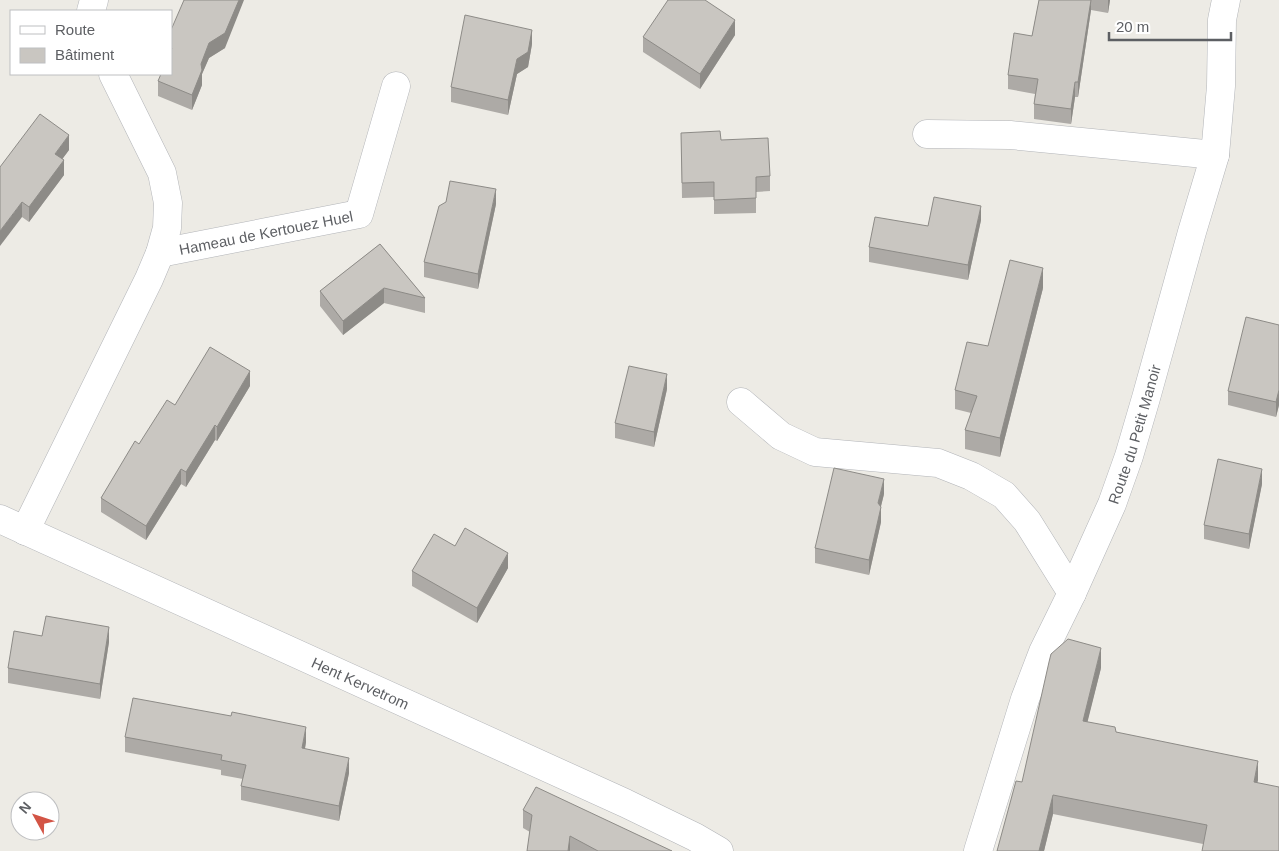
<svg xmlns="http://www.w3.org/2000/svg" width="1279" height="851" font-family="Helvetica,sans-serif">
<style>
.lines{fill:none;stroke-linecap:round;stroke-linejoin:round}
.minor-casing{stroke:#b2b4b8;stroke-width:29}
.minor{stroke:#fff;stroke-width:28}
.wall{fill:#adaaa6}
.shaded-wall{fill:#8d8b87}
.building{fill:#c9c6c1;stroke:#8d8b87}
.labels{text-anchor:middle;dominant-baseline:central;stroke-width:4;stroke-linejoin:round;paint-order:stroke}
.street-label{font-size:15px;fill:#5d5f63;stroke:#fff}
</style>
<rect width="100%" height="100%" fill="#edebe5"/>
<g class="lines">
<!-- minor casing -->
<g class="minor-casing">
<g id="minor">
<path d="M91,11l3,-11"/>
<path d="M927,134l83,1 205,20"/>
<path id="s1" d="M160,253l199,-39 37,-128"/>
<path d="M741,402l40,34 34,16 123,11 33,13 33,19 23,26 45,72"/>
<path id="s2" d="M0,519l625,284 70,34 24,14"/>
<path d="M25,531l124,-252 11,-26 7,-25 1,-25 -6,-30 -49,-99"/>
<path id="s3" d="M978,851l47,-152 18,-47 29,-59 40,-89 17,-48 17,-58 46,-166 23,-77 6,-69 1,-66 4,-20"/>
</g>
</g>
<!-- minor -->
<use href="#minor" class="minor"/>
</g>
<!-- wall -->
<g class="wall">
<path d="M1039,0h71l-2,13 -17,-3 -13,87h-3l-4,27 -37,-5v-15l1,-10 -27,-5v-14l24,-39z"/>
<path d="M171,30l54,18 -16,10 -7,16v11l-10,25 -34,-14v-15l13,-7z"/>
<path d="M735,35l-35,54 -57,-37v-15z"/>
<path d="M532,44l-4,23 -11,7 -9,41 -57,-13v-15z"/>
<path d="M681,133l40,7 49,36v15l-14,1v21l-42,1v-17l-32,1z"/>
<path d="M69,150l-7,9 2,16 -35,47 -7,-5 -22,-50z"/>
<path d="M496,204l-18,85 -54,-12v-15z"/>
<path d="M981,220l-13,60 -99,-18v-15l59,-21z"/>
<path d="M380,244l45,54v15l-41,-10 -41,32 -23,-29v-15z"/>
<path d="M1043,288l-43,169 -35,-8v-19l6,-17 -16,-4v-19l33,-44z"/>
<path d="M1279,325v80l-3,12 -48,-12v-14z"/>
<path d="M250,386l-33,55 -2,-1 -29,47 -5,-3 -35,56 -45,-28v-14l38,-54 36,-39z"/>
<path d="M667,389l-13,58 -39,-9v-15z"/>
<path d="M1262,484l-13,65 -45,-10v-14z"/>
<path d="M884,494l-3,12v16l-12,53 -54,-12v-15z"/>
<path d="M455,546l53,22 -31,55 -65,-37v-15z"/>
<path d="M42,636l67,6 -9,57 -92,-16v-15z"/>
<path d="M1101,668l-14,54 171,58 -55,64 -150,-30 -9,37h-47l25,-69z"/>
<path d="M125,737l181,5 -1,7 44,24 -10,48 -98,-21v-14l2,-7 -22,-4v-5l-96,-18z"/>
<path d="M523,810l149,41h-145l3,-19 -7,-4z"/>
</g>
<!-- shaded-wall -->
<g class="shaded-wall">
<path d="M239,0h5l-19,48 -16,10 -7,16v11l-10,25v-15l9,-31 8,-21z"/>
<path d="M1091,0v10l-13,87v-15z"/>
<path d="M1108,0h2l-2,13z"/>
<path d="M735,20v15l-35,54v-15z"/>
<path d="M532,30v14l-4,23 -11,7 -9,41v-15l9,-41z"/>
<path d="M1075,82v15l-4,27v-15z"/>
<path d="M69,135v15l-14,19v-15z"/>
<path d="M64,160v15l-35,47v-15z"/>
<path d="M496,189v15l-18,85v-15z"/>
<path d="M22,202v15l-22,29v-15z"/>
<path d="M981,206v14l-13,60v-15z"/>
<path d="M1043,268v20l-43,169v-19z"/>
<path d="M384,288v15l-41,32v-14z"/>
<path d="M250,371v15l-33,55v-14z"/>
<path d="M667,374v15l-13,58v-15z"/>
<path d="M1279,390v15l-3,12v-15z"/>
<path d="M215,425v15l-29,47v-15z"/>
<path d="M181,469v15l-35,56v-14z"/>
<path d="M1262,469v15l-13,65v-15z"/>
<path d="M884,479v15l-6,24v-15z"/>
<path d="M881,507v15l-12,53v-15z"/>
<path d="M508,553v15l-31,55v-15z"/>
<path d="M109,627v15l-9,57v-15z"/>
<path d="M1101,648v20l-18,72v-19z"/>
<path d="M306,727v15l-4,21v-15z"/>
<path d="M349,758v15l-10,48v-15z"/>
<path d="M1258,761v19l-4,21v-19z"/>
<path d="M1053,795v19l-9,37h-5z"/>
<path d="M570,836v15h-2z"/>
</g>
<!-- building -->
<g class="building">
<path d="M184,0h55l-14,33 -16,10 -8,21 1,6 -10,25 -34,-14 3,-7h10v-24l1,-2 -1,-1v-17z"/>
<path d="M668,0h37l30,20 -35,54 -57,-37z"/>
<path d="M1039,0h52l-13,82h-3l-4,27 -37,-5 4,-25 -30,-4 6,-42 18,3z"/>
<path d="M465,15l67,15 -4,22 -11,7 -9,41 -57,-13z"/>
<path d="M40,114l29,21 -14,19 9,6 -35,47 -7,-5 -22,29v-64z"/>
<path d="M720,131l1,9 47,-2 2,38 -14,1v21l-42,2v-18l-32,1 -1,-50z"/>
<path d="M450,181l46,8 -18,85 -54,-12 15,-56 7,-4z"/>
<path d="M934,197l47,9 -13,59 -99,-18 6,-30 53,9z"/>
<path d="M380,244l45,54 -41,-10 -41,33 -23,-30z"/>
<path d="M1010,260l33,8 -43,170 -35,-8 12,-34 -22,-6 12,-48 21,4z"/>
<path d="M1246,317l33,8v65l-3,12 -48,-11z"/>
<path d="M210,347l40,24 -33,56 -2,-2 -29,47 -5,-3 -35,57 -45,-28 34,-57 4,3 28,-44 8,5z"/>
<path d="M629,366l38,8 -13,58 -39,-9z"/>
<path d="M1218,459l44,10 -13,65 -45,-9z"/>
<path d="M834,468l50,11 -6,24 3,4 -12,53 -54,-12z"/>
<path d="M465,528l43,25 -31,55 -65,-37 22,-37 21,12z"/>
<path d="M46,616l63,11 -9,57 -92,-16 6,-37 28,5z"/>
<path d="M1068,639l33,9 -18,73 32,6 1,5 142,29 -4,21 25,5v64h-77l5,-26 -154,-30 -14,56h-42l19,-70 6,1 27,-120 2,-8z"/>
<path d="M133,698l98,18 1,-4 74,15 -4,21 47,10 -10,48 -98,-20 5,-21 -25,-5 1,-5 -97,-18z"/>
<path d="M536,787l136,64h-74l-28,-15 -2,15h-41l5,-36 -9,-5z"/>
</g>
<g class="labels">
<!-- street labels -->
<g class="street-label">
<text stroke="none"><textPath href="#s1" startOffset="108">Hameau de Kertouez Huel</textPath></text>
<text stroke="none"><textPath href="#s3" startOffset="446">Route du Petit Manoir</textPath></text>
<text stroke="none"><textPath href="#s2" startOffset="396">Hent Kervetrom</textPath></text>
</g>
</g>
<!-- legend -->
<rect x="10" y="10" width="162" height="65" fill="#ffffff" stroke="#bebfc1"/>
<rect x="20" y="26" width="25" height="8" fill="#ffffff" stroke="#bebfc1"/>
<text x="55" y="35" font-size="15" fill="#5d5f63">Route</text>
<rect x="20" y="48" width="25" height="15" fill="#c9c6c1" stroke="#bebfc1"/>
<text x="55" y="60" font-size="15" fill="#5d5f63">Bâtiment</text>
<!-- north arrow -->
<g transform="translate(35 816) rotate(310)"><circle r="24" fill="#ffffff" stroke="#bebfc1"/>
<path d="M0-4L9 19L0 12L-9 19Z" fill="#d35445"/>
<text y="-8" font-size="14" font-weight="bold" text-anchor="middle" fill="#5d5f63">N</text>
</g>
<!-- scale -->
<path d="M1109 32v8h122v-8" fill="none" stroke="#5d5f63" stroke-width="2.5"/>
<text x="1116" y="32" font-size="15" fill="#5d5f63" stroke="#ffffff" stroke-width="4" paint-order="stroke">20 m</text>
</svg>
